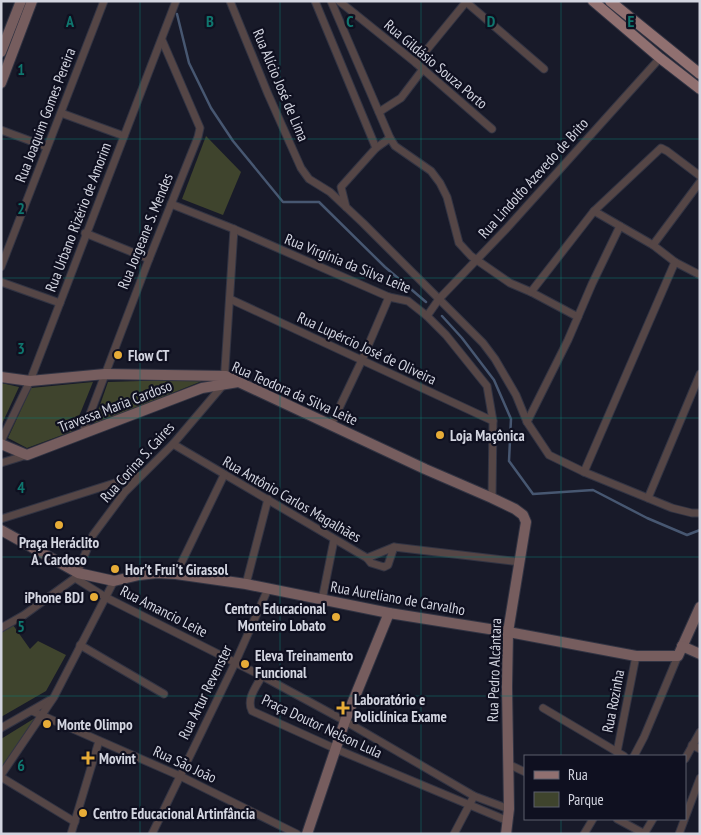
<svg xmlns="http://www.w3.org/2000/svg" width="701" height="835" font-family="'PT Sans Narrow',sans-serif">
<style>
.green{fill:#3f442d}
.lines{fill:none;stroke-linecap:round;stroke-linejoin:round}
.stream{stroke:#475771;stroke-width:2.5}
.street-casing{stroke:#323443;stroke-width:9}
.secondary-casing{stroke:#323443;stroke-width:12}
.primary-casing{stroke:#323443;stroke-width:12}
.street{stroke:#554646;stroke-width:7}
.secondary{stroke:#765d5e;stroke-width:10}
.primary{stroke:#907070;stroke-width:10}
.grid{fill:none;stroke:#0f766e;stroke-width:1;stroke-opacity:0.55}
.poi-dot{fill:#e7ac37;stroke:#0f1020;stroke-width:2}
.labels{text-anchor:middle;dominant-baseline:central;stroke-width:4.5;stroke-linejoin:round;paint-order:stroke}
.street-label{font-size:15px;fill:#d3d5e0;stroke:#0f1020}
.poi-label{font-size:15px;font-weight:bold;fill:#d3d5e0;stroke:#0f1020;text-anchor:start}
.grid-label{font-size:16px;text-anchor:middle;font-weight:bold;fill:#0f766e;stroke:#0f1020;stroke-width:4.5;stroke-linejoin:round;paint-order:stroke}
</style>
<rect width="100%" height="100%" fill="#181a29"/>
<!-- green -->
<g class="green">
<path d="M206,136l35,36 -18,43 -41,-16z"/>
<path d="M207,379l-114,46 15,-43z"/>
<path d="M93,382l-20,49 -46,17 -19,-10 23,-50z"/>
<path d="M1,383l18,4 -18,39z"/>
<path d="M13,625l17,24 8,-8 28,14 -20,36 -45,26v-84z"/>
<path d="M35,718l-33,53 -1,-32z"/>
</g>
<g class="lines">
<!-- stream -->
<g class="stream">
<path d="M177,14l12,49 22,45 22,33 50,61h36l66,65 41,35"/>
<path d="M442,316l20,22 32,42 17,39 -2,42 24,33 60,-4 54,28 40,17 13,-5"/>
</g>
<!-- street casing -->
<g class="street-casing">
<g id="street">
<path d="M230,1l38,93 33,74 8,11 21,13 33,31 120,120 12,16 21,36 11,27 22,33 35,17 88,36 20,5h8"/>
<path d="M315,1l61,147"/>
<path d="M331,1l59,137 5,8 36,25 9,12 7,14 12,46 12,13 39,27 21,9 47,25"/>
<path d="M339,1l77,62 76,66"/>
<path d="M465,1l79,68"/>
<path d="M416,63l50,-61"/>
<path d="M379,112l22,-14 22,-29"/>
<path d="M61,113l63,23"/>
<path d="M1,130l46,17"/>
<path d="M171,204l63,25 155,68 19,4 19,15 19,19 41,51 6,35 -1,77"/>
<path d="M346,207l-5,-20 35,-39 14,-10"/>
<path d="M594,211l59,34 22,17 25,13"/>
<path d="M85,233l64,26"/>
<path d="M653,245l47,-63"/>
<path d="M1,267l103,-266"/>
<path d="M1,282l59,21"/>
<path d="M531,292l63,-81 67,-63 6,3 33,25"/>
<path d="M230,299l263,122"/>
<path d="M427,316l12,-17 69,-72 152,-169"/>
<path d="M527,422l41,-82 24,-56 28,-58"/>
<path d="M331,425l31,-65 27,-63"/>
<path d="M82,435l67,-176 49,-122 2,-9 -38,-88"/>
<path d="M1,441l29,-60 146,-380"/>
<path d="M173,444l194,114 27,-11 126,15"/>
<path d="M1,463l26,-8"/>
<path d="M584,472l91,-210"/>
<path d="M648,498l52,-124"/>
<path d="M1,519l139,-44"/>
<path d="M367,558l4,5 13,4 4,-2 6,-18"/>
<path d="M176,574l48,-99"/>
<path d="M75,578l32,20 155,78 83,45 129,75 35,13"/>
<path d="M246,584l22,-85"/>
<path d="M322,600l12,-60"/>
<path d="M1,628l23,-13 51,-37 18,-43 32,-43 48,-48 51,-60 10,-155"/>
<path d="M80,645l84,49"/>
<path d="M262,676c-6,11 -16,23 -10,35l84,38 172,72"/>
<path d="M543,708l81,48"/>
<path d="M32,711l148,65 117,58"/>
<path d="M1,728l49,-28"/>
<path d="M692,745l8,4"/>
<path d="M617,752l19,-96"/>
<path d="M634,756l10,-19 34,-81"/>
<path d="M685,759l15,-27"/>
<path d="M508,764l17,8"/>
<path d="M1,775l53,-78 60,-116"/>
<path d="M1,777l74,45"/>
<path d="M617,819l28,15"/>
<path d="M71,834l28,-93"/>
<path d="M152,834l83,-171 33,-74"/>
<path d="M454,834l20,-38"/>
<path d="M584,834l9,-15"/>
<path d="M644,834l9,-15"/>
<path d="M679,834l21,-56"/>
</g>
</g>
<!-- secondary casing -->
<g class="secondary-casing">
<g id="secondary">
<path d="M1,52l20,-51"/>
<path d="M1,83l31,-82"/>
<path d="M1,377l29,4 75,-7 121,2 199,93 67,29 23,11 8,6 3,7 -18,110 -1,55 2,122 -3,25"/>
<path d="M1,444l26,11 175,-67 36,-6"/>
<path d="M1,530l77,43 36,8 25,-6 18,-2 19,1 70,10 143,29 119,19 128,24h42l22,-49"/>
<path d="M682,646l18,8"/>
<path d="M307,834l38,-113 44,-108"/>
</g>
</g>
<!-- primary casing -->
<g class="primary-casing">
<g id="primary">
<path d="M593,1l67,57 40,31"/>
<path d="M610,1l90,73"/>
</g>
</g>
<!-- street -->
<use href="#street" class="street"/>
<!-- secondary -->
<use href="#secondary" class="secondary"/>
<!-- primary -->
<use href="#primary" class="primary"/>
</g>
<!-- grid -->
<path class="grid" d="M140,1v833M280,1v833M421,1v833M561,1v755M1,139h699M1,278h699M1,418h699M1,557h699M1,696h699M561,819v15"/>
<!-- markers -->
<g class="poi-dot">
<circle cx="118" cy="355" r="5"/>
<circle cx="440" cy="435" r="5"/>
<circle cx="59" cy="525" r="5"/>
<circle cx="115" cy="569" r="5"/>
<circle cx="94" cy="597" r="5"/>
<circle cx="336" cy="617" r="5"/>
<circle cx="245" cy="664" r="5"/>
<path d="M340.5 700.5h5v5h5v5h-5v5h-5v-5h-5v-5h5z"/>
<circle cx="47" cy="724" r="5"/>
<path d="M85.5 750.5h5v5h5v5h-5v5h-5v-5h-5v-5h5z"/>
<circle cx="83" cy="813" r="5"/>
</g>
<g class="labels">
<!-- street labels -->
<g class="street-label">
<text transform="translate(436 64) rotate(40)">Rua Gildásio Souza Porto</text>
<text transform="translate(281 85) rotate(67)">Rua Alício José de Lima</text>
<text transform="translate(45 115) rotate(-69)">Rua Joaquim Gomes Pereira</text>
<text transform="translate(533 178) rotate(-48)">Rua Lindolfo Azevedo de Brito</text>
<text transform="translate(78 217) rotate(-69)">Rua Urbano Rizério de Amorim</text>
<text transform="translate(145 231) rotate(-68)">Rua Jorgeane S. Mendes</text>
<text transform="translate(348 263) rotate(22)">Rua Virgínia da Silva Leite</text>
<text transform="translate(367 348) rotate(25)">Rua Lupércio José de Oliveira</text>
<text transform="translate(295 393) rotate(24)">Rua Teodora da Silva Leite</text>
<text transform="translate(115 406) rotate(-21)">Travessa Maria Cardoso</text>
<text transform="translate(137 462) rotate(-48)">Rua Corina S. Caires</text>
<text transform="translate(292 499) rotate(30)">Rua Antônio Carlos Magalhães</text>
<text transform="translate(398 598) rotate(10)">Rua Aureliano de Carvalho</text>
<text transform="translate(164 611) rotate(27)">Rua Amancio Leite</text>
<text transform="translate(494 670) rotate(-88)">Rua Pedro Alcântara</text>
<text transform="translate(205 692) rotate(-64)">Rua Artur Revenster</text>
<text transform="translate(613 701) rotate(-79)">Rua Rozinha</text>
<text transform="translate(322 726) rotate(25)">Praça Doutor Nelson Lula</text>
<text transform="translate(185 764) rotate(25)">Rua São João</text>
</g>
<!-- poi labels -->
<g class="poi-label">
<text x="128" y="355">Flow CT</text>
<text x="450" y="435">Loja Maçônica</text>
<text x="59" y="542" text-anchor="middle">Praça Heráclito<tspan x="59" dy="17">A. Cardoso</tspan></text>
<text x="125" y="569">Hor't Frui't Girassol</text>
<text x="84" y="597" text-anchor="end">iPhone BDJ</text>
<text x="326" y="608" text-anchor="end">Centro Educacional<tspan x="326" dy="17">Monteiro Lobato</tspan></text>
<text x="255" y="655">Eleva Treinamento<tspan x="255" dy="17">Funcional</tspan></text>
<text x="354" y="699">Laboratório e<tspan x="354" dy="17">Policlínica Exame</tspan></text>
<text x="57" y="724">Monte Olimpo</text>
<text x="99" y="758">Movint</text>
<text x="93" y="813">Centro Educacional Artinfância</text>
</g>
</g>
<g class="grid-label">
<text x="70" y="27">A</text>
<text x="210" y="27">B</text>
<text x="350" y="27">C</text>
<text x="491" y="27">D</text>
<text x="631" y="27">E</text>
<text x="21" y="75">1</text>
<text x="21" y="214">2</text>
<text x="21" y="354">3</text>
<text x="21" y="493">4</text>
<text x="21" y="632">5</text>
<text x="21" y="771">6</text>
</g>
<!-- border -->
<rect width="701" height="835" fill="none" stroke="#d3d5e0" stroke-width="5"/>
<!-- legend -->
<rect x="524" y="755" width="162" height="65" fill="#0f1020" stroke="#5d5f6d"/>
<rect x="534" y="771" width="25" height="8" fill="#907070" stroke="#5d5f6d"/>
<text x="568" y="780" font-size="15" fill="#d3d5e0">Rua</text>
<rect x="534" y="792" width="25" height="15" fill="#3f442d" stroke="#5d5f6d"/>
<text x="568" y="805" font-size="15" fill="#d3d5e0">Parque</text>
</svg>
